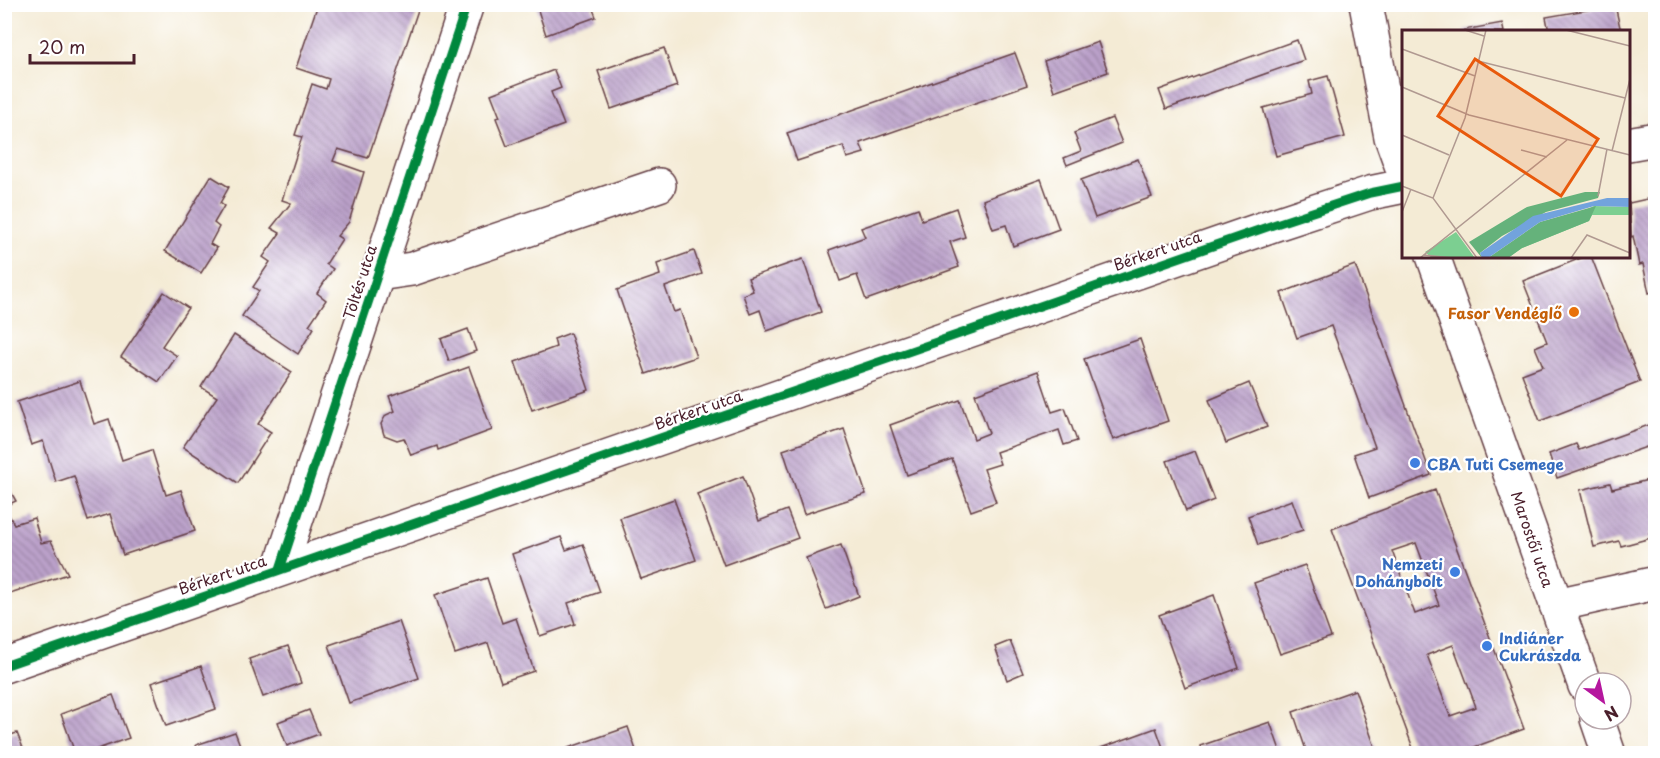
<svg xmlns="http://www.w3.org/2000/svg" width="1660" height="758" font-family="'Playpen Sans',sans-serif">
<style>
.building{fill:url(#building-back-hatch);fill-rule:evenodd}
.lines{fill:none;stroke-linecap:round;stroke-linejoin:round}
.minor-casing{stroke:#643e44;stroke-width:36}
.minor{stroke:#fff;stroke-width:33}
.cycleway-casing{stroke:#fff;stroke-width:13}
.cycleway{stroke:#00873e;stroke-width:9}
.food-dot{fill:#e8710a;stroke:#fff;stroke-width:2}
.shop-dot{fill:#3f7fe0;stroke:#fff;stroke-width:2}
.labels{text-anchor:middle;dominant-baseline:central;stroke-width:4.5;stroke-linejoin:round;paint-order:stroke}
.street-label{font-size:15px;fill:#4a1f2b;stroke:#fff}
.food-label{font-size:15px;font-weight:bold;fill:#c56008;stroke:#fff;text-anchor:end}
.shop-label{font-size:15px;font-weight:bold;fill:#366cbe;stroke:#fff;text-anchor:start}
.inset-road{fill:none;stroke:#b09991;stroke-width:1.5}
.view{fill:#e8590c;fill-opacity:0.15;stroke:#e8590c;stroke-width:3}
.inset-edge{fill:none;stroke:#4a1f2b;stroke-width:3}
</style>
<defs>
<pattern id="building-back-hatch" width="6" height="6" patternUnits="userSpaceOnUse" patternTransform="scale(1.5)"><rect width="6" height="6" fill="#bba1ca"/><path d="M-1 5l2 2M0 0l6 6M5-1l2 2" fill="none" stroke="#9a83a4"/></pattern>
</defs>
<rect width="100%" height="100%" fill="#fff"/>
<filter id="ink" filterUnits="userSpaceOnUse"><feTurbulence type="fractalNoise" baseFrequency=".0167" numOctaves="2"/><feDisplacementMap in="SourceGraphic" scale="12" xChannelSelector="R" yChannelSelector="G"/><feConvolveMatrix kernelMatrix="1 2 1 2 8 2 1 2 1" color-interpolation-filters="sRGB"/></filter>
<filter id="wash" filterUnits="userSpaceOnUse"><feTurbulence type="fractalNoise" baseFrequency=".008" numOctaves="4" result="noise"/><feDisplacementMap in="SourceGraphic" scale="24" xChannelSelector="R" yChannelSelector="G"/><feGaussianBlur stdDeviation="1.35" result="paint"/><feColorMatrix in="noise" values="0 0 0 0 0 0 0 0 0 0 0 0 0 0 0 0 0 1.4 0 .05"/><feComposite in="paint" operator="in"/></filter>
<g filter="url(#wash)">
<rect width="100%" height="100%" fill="#f4ebd5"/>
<g id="blocks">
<!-- building -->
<g class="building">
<path d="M318,4h102l-52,154 -30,-9 -5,12 31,11 -15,50 -12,14 5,3 -16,25 7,5 -16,24 9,7 -17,25 5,3 -16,26 -56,-38 17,-25 -6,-4 17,-25 -7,-5 17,-24 -9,-5 20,-25 -9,-3 20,-63 -7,-2 17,-51 14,5 3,-10 -33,-11z"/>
<path d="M536,4h55l5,13 -50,18z"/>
<path d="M1615,5l6,27h-72l-3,-15z"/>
<path d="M1502,23l2,9h-40v-2z"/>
<path d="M1297,40l7,20 -138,49 -7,-19z"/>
<path d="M1098,42l10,30 -54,19 -10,-30z"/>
<path d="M664,48l13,38 -66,23 -13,-38z"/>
<path d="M1015,53l12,32 -167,58 4,10 -17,5 -4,-12 -46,15 -10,-28z"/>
<path d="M554,70l7,18 -10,4 13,33 -57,21 -11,-28 4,-1 -9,-23z"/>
<path d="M1328,76l17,61 -69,19 -13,-48 49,-14 -3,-13z"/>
<path d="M1112,118l10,25 -55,22 -3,-7 17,-7 -7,-18z"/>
<path d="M1138,159l14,38 -57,21 -14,-38z"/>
<path d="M211,176l18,11 -9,16 4,3 -10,17 5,4 -9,17 7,4 -16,25 -36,-22z"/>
<path d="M1041,179l18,50 -46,17 -7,-21 -13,4 -10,-29z"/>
<path d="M1656,197v94l-7,2 -6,-29 -4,1 -6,-29 -2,1 -2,-34z"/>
<path d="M918,208l4,12 34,-12 9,29 -15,5 9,25 -93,33 -9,-25 -17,6 -11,-31 36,-13 -4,-9z"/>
<path d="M694,251l8,23 -37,13 9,25 6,-2 16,47 -50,17 -29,-84 43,-15 -3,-11z"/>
<path d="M1586,256h5l49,126 -100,39 -18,-47 21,-8 -8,-19 12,-5 -24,-61z"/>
<path d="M803,259l18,53 -54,19 -7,-21 -10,4 -7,-19 10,-4 -5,-13z"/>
<path d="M1355,265l76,210 -62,23 -15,-44 21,-7 -44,-121 -34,12 -16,-45z"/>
<path d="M164,292l24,16 -26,38 15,10 -18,26 -38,-25z"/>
<path d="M468,329l8,22 -27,10 -8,-22z"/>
<path d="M570,333l19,57 -57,20 -17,-48 41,-15 -2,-8z"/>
<path d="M234,335l58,37 -34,52 13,8 -33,51 -55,-36 34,-50 -16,-10z"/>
<path d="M1140,339l28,82 -55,19 -29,-81z"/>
<path d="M469,367l23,63 -54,20 -1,-4 -26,9 -7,-17 -7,2 -13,-5 -3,-11 5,-9 9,-4 -6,-15z"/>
<path d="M1038,371l14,41 13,-4 12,33 -13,4 -5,-15 -63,22 4,12 -16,5 12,33 -25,9 -19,-52 -45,16 -17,-50 70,-25 14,39 15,-6 -14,-39z"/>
<path d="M80,381l14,43 15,-5 13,41 30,-10 14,45 15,-5 14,41 -72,24 -13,-41 -22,7 -14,-45 -18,6 -13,-41 -12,4 -14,-43z"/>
<path d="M1249,383l18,44 -41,16 -17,-43z"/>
<path d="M1649,425l6,19 -98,34 -8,-24 27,-10 3,6z"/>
<path d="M844,429l22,65 -62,20 -21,-64z"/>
<path d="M1195,451l19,49 -28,11 -19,-50z"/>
<path d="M743,476l16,45 28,-11 11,28 -74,27 -27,-71z"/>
<path d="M1652,479l4,15v37l-7,2 2,5 -30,8 -2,-5 -25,6 -14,-57 30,-7 2,6z"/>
<path d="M5,482l11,19 -11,5z"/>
<path d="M1435,490l89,239 -66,24h-59l14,-5 -81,-219zM1416,543l23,62 -24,9 -23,-63zM1453,645l23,62 -26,9 -23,-61z"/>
<path d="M674,499l22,61 -55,19 -21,-61z"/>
<path d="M1292,500l11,30 -45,15 -10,-29z"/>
<path d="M4,507l10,17 20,-6 7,25 10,-2 17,33 -64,21z"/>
<path d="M561,537l5,13 17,-6 17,48 -32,11 7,21 -35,12 -28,-82z"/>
<path d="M841,545l18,51 -33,13 -20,-51z"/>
<path d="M1305,565l26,72 -51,17 -26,-71z"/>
<path d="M487,578l15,45 14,-5 18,53 -33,11 -13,-39 -33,11 -20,-59z"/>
<path d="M1214,595l25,73 -54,20 -26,-73z"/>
<path d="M399,621l20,57 -70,25 -20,-58z"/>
<path d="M1010,641l13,32 -16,7 -12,-33z"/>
<path d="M288,646l13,37 -38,14 -14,-38z"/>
<path d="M201,666l15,43 -50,17 -15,-43z"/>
<path d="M1355,690l22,63h-70l-14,-41z"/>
<path d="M113,695l16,43 -43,15h-11l-14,-39z"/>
<path d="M309,710l10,24 -32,12 -9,-24z"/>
<path d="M1270,722l11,31h-78l-3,-7z"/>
<path d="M628,727l9,26h-68l-1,-5z"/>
<path d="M1156,728l9,25h-65l-2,-4z"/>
<path d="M235,732l8,21h-44l-3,-8z"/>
<path d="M17,733l8,20h-21v-16z"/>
</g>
</g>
</g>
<g filter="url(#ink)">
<use href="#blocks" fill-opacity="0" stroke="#643e44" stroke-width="1.5"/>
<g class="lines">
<!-- minor casing -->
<g class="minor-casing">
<g id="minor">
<path d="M1366,4l25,133 13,36"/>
<path d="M1628,144l28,-5"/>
<path d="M1433,256l152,430"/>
<path d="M378,274l34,-5 247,-84"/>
<path d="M280,569l187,-565"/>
<path d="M1556,605l100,-22"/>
<path d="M4,666l1269,-441 97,-32 34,-7"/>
<path d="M1597,719l12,35"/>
</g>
</g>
<!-- minor -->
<use href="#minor" class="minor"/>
<!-- cycleway casing -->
<g class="cycleway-casing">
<g id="cycleway">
<path d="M280,569l187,-565"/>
<path d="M4,666l1269,-441 97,-32 34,-7"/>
</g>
</g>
<!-- cycleway -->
<use href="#cycleway" class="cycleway"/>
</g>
</g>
<!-- markers -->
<circle class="food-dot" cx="1574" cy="312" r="6"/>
<g class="shop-dot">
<circle cx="1415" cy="463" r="6"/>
<circle cx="1455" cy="572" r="6"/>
<circle cx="1487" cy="646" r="6"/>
</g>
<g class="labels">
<!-- street labels -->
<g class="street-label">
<text transform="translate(1157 250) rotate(-19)">Bérkert utca</text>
<text transform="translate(359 282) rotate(-72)">Töltés utca</text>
<text transform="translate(698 409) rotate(-19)">Bérkert utca</text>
<text transform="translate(1533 539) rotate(71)">Marostői utca</text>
<text transform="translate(222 574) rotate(-19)">Bérkert utca</text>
</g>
<!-- food labels -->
<g class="food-label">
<text x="1562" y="312">Fasor Vendéglő</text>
</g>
<!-- shop labels -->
<g class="shop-label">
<text x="1427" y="463">CBA Tuti Csemege</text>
<text x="1443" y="563" text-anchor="end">Nemzeti<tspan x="1443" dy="17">Dohánybolt</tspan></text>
<text x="1499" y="637">Indiáner<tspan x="1499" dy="17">Cukrászda</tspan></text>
</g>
</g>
<!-- overview -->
<g transform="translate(1402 30)">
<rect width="228" height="228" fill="#f4ebd5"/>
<path d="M192,176l36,1v8h-38l-3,6 -67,27 -14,10h-20zM54,202l19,26h-43l-7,-6z" fill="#7ccf91"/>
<path d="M183,162h15l-2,6 -52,14 -44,24 -22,17 2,5 -13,-16 58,-35zM194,176l-7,15 -67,27 -14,10h-20l52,-36z" fill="#65b27b"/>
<path d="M205,168h23v9l-36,-1 -54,16 -52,36h-6l-2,-5 53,-37z" fill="#72a3dd"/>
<path class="inset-road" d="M63,0l19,6M164,0l64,16M0,19l73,27M76,31l147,37M0,57l67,28 161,40M0,105l47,20M119,120l26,7M210,121l18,-72M0,156l31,12 44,60M196,166l9,-47M31,168l32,-80 21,-88M0,182l9,-23M22,225l28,3M18,228l147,-118M169,228l16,-23 43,18"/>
<path class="view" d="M73,29l123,80 -37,57 -123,-80z"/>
<rect width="228" height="228" class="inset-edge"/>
</g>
<!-- margin -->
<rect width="1660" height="758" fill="none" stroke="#fff" stroke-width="24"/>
<!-- north arrow -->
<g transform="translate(1603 701) rotate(147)"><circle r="28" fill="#ffffff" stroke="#b7a5aa" stroke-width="1.5"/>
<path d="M0-4.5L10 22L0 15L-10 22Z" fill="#b5179e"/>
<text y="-9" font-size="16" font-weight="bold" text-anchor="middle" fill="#4a1f2b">N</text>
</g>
<!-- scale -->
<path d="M30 54v9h104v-9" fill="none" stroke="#4a1f2b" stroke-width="3"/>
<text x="39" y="54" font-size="18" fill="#4a1f2b" stroke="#ffffff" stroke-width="4.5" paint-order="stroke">20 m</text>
</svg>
